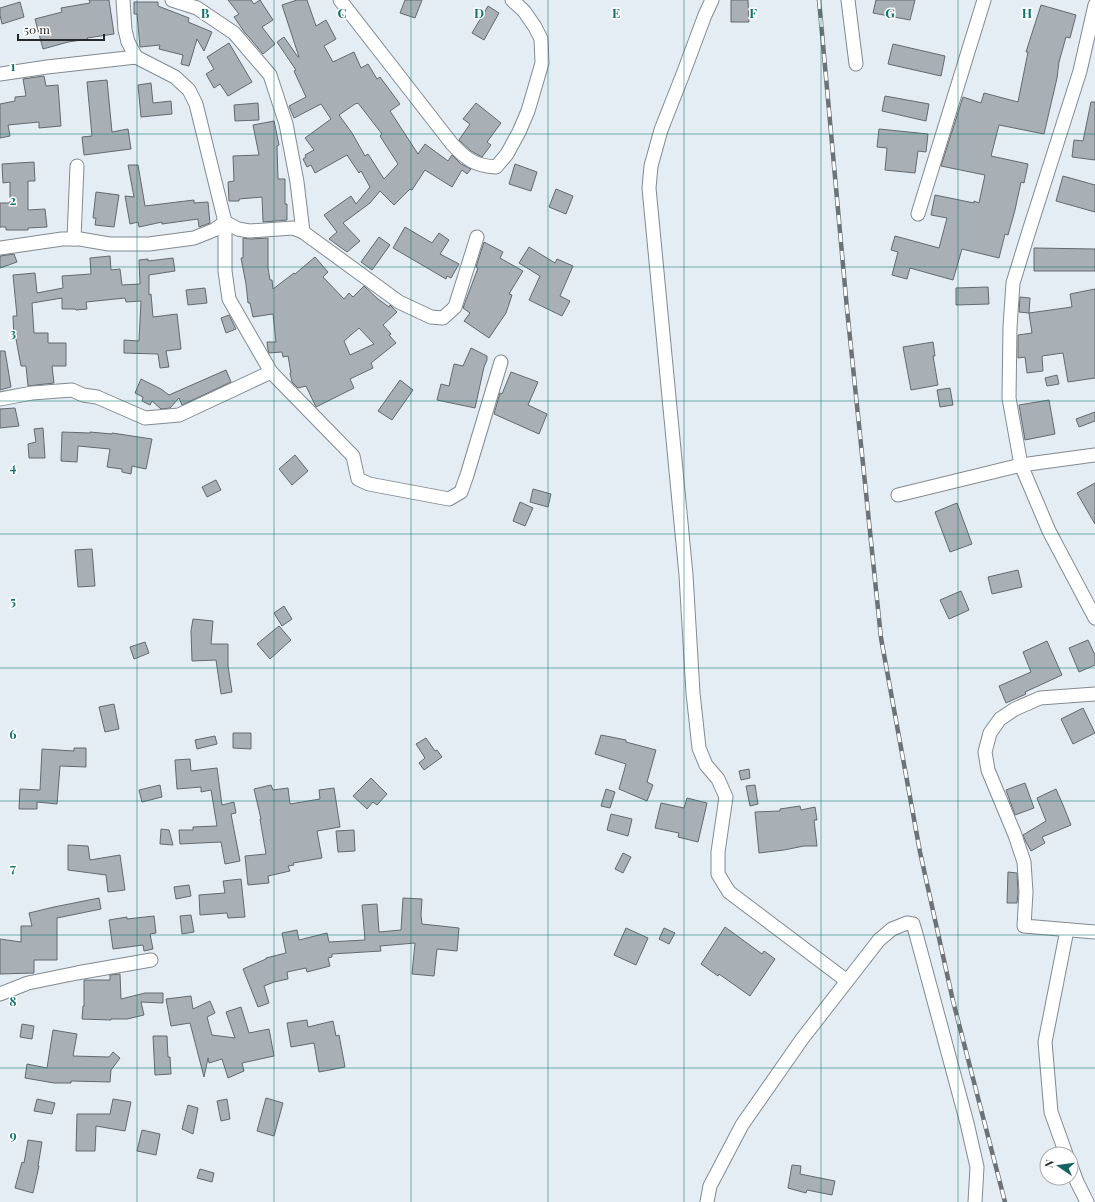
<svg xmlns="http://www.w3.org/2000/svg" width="1095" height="1202" font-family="'Playfair Display',serif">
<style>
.building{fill:#a8b0b6;stroke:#62696f;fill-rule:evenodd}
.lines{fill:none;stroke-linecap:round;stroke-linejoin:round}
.minor-casing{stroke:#828a90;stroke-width:15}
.minor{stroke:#fff;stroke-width:13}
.rail-casing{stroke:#6d7276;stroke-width:4.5}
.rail{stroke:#fff;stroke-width:3;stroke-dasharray:9;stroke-linecap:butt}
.grid{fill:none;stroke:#0f766e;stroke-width:1;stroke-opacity:0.55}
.grid-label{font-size:13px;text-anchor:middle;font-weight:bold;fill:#0f766e;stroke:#fff;stroke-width:3;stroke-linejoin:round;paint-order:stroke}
</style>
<rect width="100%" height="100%" fill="#e5edf4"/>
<!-- building -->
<g class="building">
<path d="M89,0h20l5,34 -27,4 1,1 -20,3 -25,7 -8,-30 27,-7 -1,-4 29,-5z"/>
<path d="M228,0h23l3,4 6,-4 13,20 -11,7 13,17 -12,10 -15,-18 -3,-3 -11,-16 5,-3z"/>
<path d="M297,0h10l9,26 10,-6 10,19 -12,7 9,16 21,-10 7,16 7,-4 9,15 3,-2 20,27 -10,7 28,43 7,-10 23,17 4,-6 9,9 10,5 -4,5 -5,-4 -10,17 -27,-17 -13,20 -2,-1 -16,16 -14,-14 -10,12 -27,20 17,18 -13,11 -18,-13 8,-7 -13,-17 27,-19 5,8 14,-17 -9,-16 -2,2 -12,-18 -32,18 -4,-8 -4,2 -4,-8 3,-2 -1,-2 9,-5 -9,-12 26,-19 -10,-15 -27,14 -5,-12 17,-9 -12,-26 2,-1 -19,-28 7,-5 14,20h1l-17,-52zM358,103l24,31 -2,2 18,28 -14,15 -16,-25 -3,2 -13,-23 -13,-18 16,-11z"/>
<path d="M405,0h17l-7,18 -15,-5z"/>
<path d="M731,0h17l1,22h-18z"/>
<path d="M876,0h39l-5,20 -37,-7z"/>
<path d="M20,2l4,15 -22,7 -2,-9v-7z"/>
<path d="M134,2h24v4l31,12 -1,4 24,10 -8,19 -7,-12 -8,27 -8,-2 2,-9 -24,-6 1,-4 -20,2 -3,-33h-3z"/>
<path d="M1041,5l35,10 -6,23 -4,-1 -7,25 -2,16 -13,56 -45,-9 -8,31 37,8 -4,19 -3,-1 -6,28 -7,25 -3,-1 -6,24 -37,-9 -9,31 -43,-12 -3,11 -15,-4 6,-23 -7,-2 4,-14 44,12 8,-30 -16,-3 4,-20 39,8v-2l5,2 6,-28 -44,-9 22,-69 18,6 3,-10 34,9 10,-50h-2z"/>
<path d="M488,6l11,7 -15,27 -12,-7z"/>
<path d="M229,43l23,39 -24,14 -8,-12 -6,4 -8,-14 8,-5 -7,-12z"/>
<path d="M893,44l52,12 -4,20 -53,-12z"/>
<path d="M44,76l2,10 12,-1 3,41 -22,2v-6l-31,3 2,11 -10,2v-34l15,-3v-4l11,-1 -3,-17z"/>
<path d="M107,80l5,52 16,-3 3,20 -47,6 -2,-18 10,-1 -5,-54z"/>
<path d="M151,83l2,20 18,-2 1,13 -31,3 -3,-32z"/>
<path d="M885,96l44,8 -3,17 -44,-10z"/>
<path d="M1091,102h4v58l-23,-3 2,-17 9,1z"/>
<path d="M258,103l1,17 -24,1 -1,-16z"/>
<path d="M476,103l25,20 -14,19 4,3 -9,12 -11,-6 -12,-11 11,-16 -7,-5z"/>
<path d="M274,121l5,24 -2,1 1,33h7v25h2v16l-24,2 -1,-25 -23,2v2h-10l-1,-19 6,-1 -1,-25 26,-1 -6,-30z"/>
<path d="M879,129l49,5 -2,18 -8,-1 -3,22 -30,-3 2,-22 -10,-1z"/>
<path d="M34,162l1,19h-7v29l17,-1 2,18 -19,1v2h-22v-3h-6v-24h10v-21l-7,1 -1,-19z"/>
<path d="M515,164l22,8 -6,19 -22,-7z"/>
<path d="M128,165h10l7,41 49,-6v3l14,-1 2,21 -11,4 -1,-8 -36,5v-2l-23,5 -1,-5 -8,2 -5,-28 9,1z"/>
<path d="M1063,176l32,9v27l-39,-11z"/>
<path d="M556,189l17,7 -7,18 -17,-7z"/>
<path d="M96,192l23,3 -5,32 -19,-2 1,-7h-3z"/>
<path d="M405,227l27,16 7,-10 10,7 -9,14 19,10 -8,14 -4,-2 -1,3 -53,-31z"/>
<path d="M379,237l11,8 -18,25 -11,-8z"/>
<path d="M243,238l7,1 18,-1v30l2,12h2l1,9 21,-16 1,1 20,-17 13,15 -5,5 21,22 5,-6 4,4 11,-11 14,13 11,8 1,-2 7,7 -14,13 8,9 -2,1 7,8 -25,20 2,5 -23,11 4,9 -38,19 -10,-21 -8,2 -6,-6 -2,-9h1l-3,-17 -5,1 -1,-5 -13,1 -1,-3 -1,-8h9l-3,-28 -20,3 -3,-14h-2l-2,-19 -5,-26h2zM359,328l15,16 -24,11 -6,-14z"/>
<path d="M484,242l19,10 -3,6 23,13 -14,23 3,1 -6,18 -17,25 -25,-17 6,-8 -7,-5 15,-40 -2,-1z"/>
<path d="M529,247l26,16 2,-4 16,7 -13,30 10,5 -8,15 -33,-16 11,-24 -21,-13z"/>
<path d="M1034,248l61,1v22h-61z"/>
<path d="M14,254l3,8 -17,6v-12z"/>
<path d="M110,256l1,14 9,-1 2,16 18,-1 -1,-24 9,-1v2l25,-3 2,13 -26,4v20l2,-1 2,23 24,-3 4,35 -15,2 3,16 -9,1 -2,-14 -34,-1v-13l15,1 2,-40 -15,1 -1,-4 -39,4 1,7 -11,1 -1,-1h-13v-11l-30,5 2,30h14v10h18v23h-14l2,17 -26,3 -2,-20h-5l-5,-27h-2l-1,-23h4l-4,-41 22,-2 2,20 26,-5 -1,-12 29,-2 -1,-16z"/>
<path d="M988,287l1,17 -33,1v-17z"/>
<path d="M205,288l2,15 -19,2 -2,-15z"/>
<path d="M1095,289v89l-27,4 -5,-29 -21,3 1,15 -16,2 -2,-16 -7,1v-23l14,-2 -3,-20 43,-6 -2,-13z"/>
<path d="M1020,297l10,1 -1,15 -10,-1z"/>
<path d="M229,315l7,14 -10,4 -5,-15z"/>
<path d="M933,342l2,14h-2l5,29 -27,5 -8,-43z"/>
<path d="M471,348l16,8v4l-3,7 -9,41 -38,-8 4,-16 8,2 5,-22 9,2z"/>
<path d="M0,351h5l6,36 -11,3z"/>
<path d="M226,370l5,12 -49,23 -3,-7 -9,10 -9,1 -9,-8 -2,4 -8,-4 1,-4 -8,-4 6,-14 20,10 8,6z"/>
<path d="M511,372l27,10 -10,23 19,9 -8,20 -45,-20 6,-21 2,1z"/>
<path d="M1057,375l2,9 -12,2 -2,-8z"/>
<path d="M400,380l13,10 -21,30 -14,-9z"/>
<path d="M950,388l3,17 -13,2 -3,-17z"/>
<path d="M1049,400l6,34 -30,6 -6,-35z"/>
<path d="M15,408l4,18 -19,2v-19z"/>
<path d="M1095,412v9l-16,6 -3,-8z"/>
<path d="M43,428l2,30h-16l-1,-14 8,-2 -2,-13z"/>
<path d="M62,432l28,1v-1l22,2v-1l40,6 -6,30 -14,-3 -1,8 -9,-2v-3l-15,-2 3,-18 -32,-3 -1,16 -16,-1z"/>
<path d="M295,455l13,16 -16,14 -13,-16z"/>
<path d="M216,480l5,10 -14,7 -5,-10z"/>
<path d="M1095,483v41l-18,-31z"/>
<path d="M533,489l18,5 -3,13 -18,-5z"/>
<path d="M520,502l13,6 -8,18 -12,-5z"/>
<path d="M957,503l15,41 -22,8 -15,-40z"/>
<path d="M92,549l3,37 -17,1 -3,-37z"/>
<path d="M1018,570l4,17 -30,7 -4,-17z"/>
<path d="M961,591l8,19 -20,9 -9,-19z"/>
<path d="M284,606l8,13 -10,7 -8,-13z"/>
<path d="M193,619l20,2 -2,23h17v22l4,26 -11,2 -5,-34 -24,1 -1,-30z"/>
<path d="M279,626l12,14 -21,19 -13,-15z"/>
<path d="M1088,640l7,15v10l-16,7 -10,-24z"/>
<path d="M1047,641l15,34 -37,17 1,2 -20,9 -7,-17 32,-14 -8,-20z"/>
<path d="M145,642l4,11 -15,6 -4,-12z"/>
<path d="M114,704l5,25 -14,3 -6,-25z"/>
<path d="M1083,708l12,25 -22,11 -12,-25z"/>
<path d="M233,733h18v16l-18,-1z"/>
<path d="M601,735l25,5v2l30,8 -9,32 6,3 -6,16 -28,-12 7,-25 -31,-10z"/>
<path d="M215,736l2,8 -20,5 -2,-9z"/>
<path d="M426,738l9,13 2,-1 5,7 -18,13 -5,-7 6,-5 -9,-14z"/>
<path d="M74,748h12v19l-26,-1 -3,38 -20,-2v7h-18l1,-20 20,1 2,-41 32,2z"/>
<path d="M190,759l1,12 26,-3 5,37 12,-3 2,11 -5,1 9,47 -15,3 -4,-22 -41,2 -1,-14h14v-3l24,-1 -6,-36 -10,2v-5l-24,2 -2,-29z"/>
<path d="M749,769l1,9 -9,2 -2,-9z"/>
<path d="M371,778l16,16 -10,11 -4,-3 -6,7 -14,-13z"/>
<path d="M1025,783l9,25 -19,7 -9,-25z"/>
<path d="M160,785l2,12 -20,5 -3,-12z"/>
<path d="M271,785l2,5 15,-2 2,16 30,-5 -1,-9 15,-2 6,39 -23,4 5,27 -29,5 1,2 -6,1 2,5 -22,5 1,7 -21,2 -3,-29 21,-2 -6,-35h1l-7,-30z"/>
<path d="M755,785l3,19 -8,2 -4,-20z"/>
<path d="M606,789l9,3 -5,16 -9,-2z"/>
<path d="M1056,789l7,16 8,20 -29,12 3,6 -14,8 -5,-9 -3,-7 23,-14 -9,-23z"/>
<path d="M687,798l20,5 -9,39 -20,-5 1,-4 -24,-5 6,-25 23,5z"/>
<path d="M800,806l1,4 14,-3 2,13h-3l3,26h-13l-20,4 -25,3 -4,-41 25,-1v-2z"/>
<path d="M611,814l21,5 -4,17 -21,-6z"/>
<path d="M161,829l8,1 4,15 -13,-1z"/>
<path d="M354,830l1,21 -17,1 -2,-21z"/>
<path d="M68,845l20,1 2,14 30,-5 5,35 -17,2 -2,-17 -38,-5z"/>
<path d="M623,853l8,4 -8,16 -8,-4z"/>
<path d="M1008,872l9,1 1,19 -1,11h-10z"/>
<path d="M241,879l4,38 -17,1 -1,-5 -27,2 -1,-20 26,-2 -2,-12z"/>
<path d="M189,885l2,11 -15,3 -2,-12z"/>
<path d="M99,898l2,11 -44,9v42h-23v13l-34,1v-35l21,3v-16h11l-3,-13 25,-6z"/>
<path d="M403,898l19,1 -1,16 1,9 37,4 -2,23 -20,-2 -3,27 -22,-2 3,-31 -35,3 1,5 -49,3v3l-4,1 2,8 -23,6 -1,-4 -19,4 1,7 -14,3 -10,4 5,17 -11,4 -15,-38 23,-10v-1l20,-5 -4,-20 15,-3 2,10 28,-7 2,9 36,-2 -3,-35 15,-1 2,28 22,-2z"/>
<path d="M191,915l3,17 -12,2 -2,-18z"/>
<path d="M154,916l2,17 -6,1 3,15 -9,2 -1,-6 -30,4 -4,-29 18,-3v2z"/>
<path d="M725,927l37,27 2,-3 11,8 -25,37 -31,-22 -1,2 -17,-12z"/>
<path d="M626,928l22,10 -12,27 -22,-10z"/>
<path d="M664,928l11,5 -6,11 -10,-5z"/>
<path d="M120,974l1,25 24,-6h18v10l-22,-1 3,13 -17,4h-16v1l-29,-1 1,-13h1v-26h26v-5z"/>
<path d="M191,996l2,13 17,-8 5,12 -8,4 5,18 23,3 -9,-26 15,-5 8,26 20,-4 5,27 -32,7 2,8 -16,7 -6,-19 -13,4 -1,-5 -4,19 -14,-54 -19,3 -5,-27z"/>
<path d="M307,1020l1,7 25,-6 3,15 3,-1 6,32 -26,5 -5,-29 -23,4 -4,-24z"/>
<path d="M22,1024l12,2 -2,13 -12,-2z"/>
<path d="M53,1030l24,4 -4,22 36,1 4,-5 7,6 -9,12 -1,12 -39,-1v2h-17l-29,-5 2,-14 20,4z"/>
<path d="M153,1036h14l1,21h2l1,17 -16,1z"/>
<path d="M266,1098l17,5 -9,33 -17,-5z"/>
<path d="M37,1099l18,4 -3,11 -18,-3z"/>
<path d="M113,1099l18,3 -6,29 -29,-5 -1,25h-19l1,-37h33z"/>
<path d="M227,1099l3,20 -9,2 -4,-20z"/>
<path d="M188,1105l10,3 -5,26 -11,-5z"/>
<path d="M142,1130l18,4 -4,21 -19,-4z"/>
<path d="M28,1140l14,2 -4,24h1l-6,27 -18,-5 7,-26 2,1z"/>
<path d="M792,1165l9,1 -1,8 35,7 -3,14 -25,-5 -1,3 -18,-5z"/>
<path d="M200,1169l14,4 -2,9 -15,-4z"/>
</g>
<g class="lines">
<!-- minor casing -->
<g class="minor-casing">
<g id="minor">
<path d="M123,0l2,30 3,12 8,15"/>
<path d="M172,0l25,8 37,25 36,42 16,49 11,58 6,50"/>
<path d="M340,0l112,144c14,15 23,22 44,23l11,-13 12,-22 9,-21 14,-48 -1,-24 -6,-12 -11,-16 -12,-11"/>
<path d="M712,0l-7,15 -22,59 -22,56 -10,36 -2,22 37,387 7,118 6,55 7,17 12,14 8,18 -8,55v22l11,18 118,89"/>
<path d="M848,0l8,64"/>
<path d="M1095,5l-15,66 -51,160 -16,52 -3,44 -1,71 12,67 28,66 46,87"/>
<path d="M0,74l47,-7 89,-10 39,20 14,13 7,14 29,118v49l4,28 42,73 -92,43 -34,3 -48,-21 -14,-2 -11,-5 -40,3 -32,6"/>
<path d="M918,214l66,-214"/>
<path d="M225,222l13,7 11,2 44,-3 10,4 96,70 32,15 12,1 12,-11 22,-70"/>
<path d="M74,239l3,-73"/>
<path d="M0,248l62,-9h18l29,5h40l45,-6 20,-8 11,-8"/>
<path d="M271,372l82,84 5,23 11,5 80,15 12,-7 6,-17 34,-113"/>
<path d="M898,495l123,-30 74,-10"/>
<path d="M1095,694l-55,4 -25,11 -15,10 -10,14 -5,19 3,18 27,65 9,27 2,30 -2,34 71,6"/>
<path d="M0,994l28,-11 49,-10 74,-13"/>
<path d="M1066,1154l-15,-42 -6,-70 22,-112"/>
<path d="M1071,1166l6,16 10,20"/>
<path d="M707,1202l3,-16 32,-61 60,-86 77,-99 13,-11 15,-6 6,1 3,10 51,189 10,44 -2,35"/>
</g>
</g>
<!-- minor -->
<use href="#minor" class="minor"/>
<!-- rail casing -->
<g class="rail-casing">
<path id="rail" d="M819,0l28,309 34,329 39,214 33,149 52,201"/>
</g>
<!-- rail -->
<use href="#rail" class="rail"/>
</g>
<!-- grid -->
<path class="grid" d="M137,0v1202M274,0v1202M411,0v1202M548,0v1202M684,0v1202M821,0v1202M958,0v1202M0,134h1095M0,267h1095M0,401h1095M0,534h1095M0,668h1095M0,801h1095M0,935h1095M0,1068h1095"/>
<g class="grid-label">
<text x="205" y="18">B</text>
<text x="342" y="18">C</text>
<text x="479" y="18">D</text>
<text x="616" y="18">E</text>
<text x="753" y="18">F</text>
<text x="890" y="18">G</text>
<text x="1027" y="18">H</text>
<text x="13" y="71">1</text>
<text x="13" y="205">2</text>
<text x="13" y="338">3</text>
<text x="13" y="472">4</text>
<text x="13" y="606">5</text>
<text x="13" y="739">6</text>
<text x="13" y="873">7</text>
<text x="13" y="1006">8</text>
<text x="13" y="1140">9</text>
</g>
<!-- north arrow -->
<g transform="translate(1059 1166) rotate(283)"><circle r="19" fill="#ffffff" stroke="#a8a9aa"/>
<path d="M0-3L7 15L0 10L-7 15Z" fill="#156462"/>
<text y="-6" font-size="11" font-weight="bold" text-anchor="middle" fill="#26292b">N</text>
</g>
<!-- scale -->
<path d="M18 34v6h86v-6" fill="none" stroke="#26292b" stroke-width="2"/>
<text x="24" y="34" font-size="12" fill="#26292b" stroke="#ffffff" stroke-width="3" paint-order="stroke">50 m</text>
</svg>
